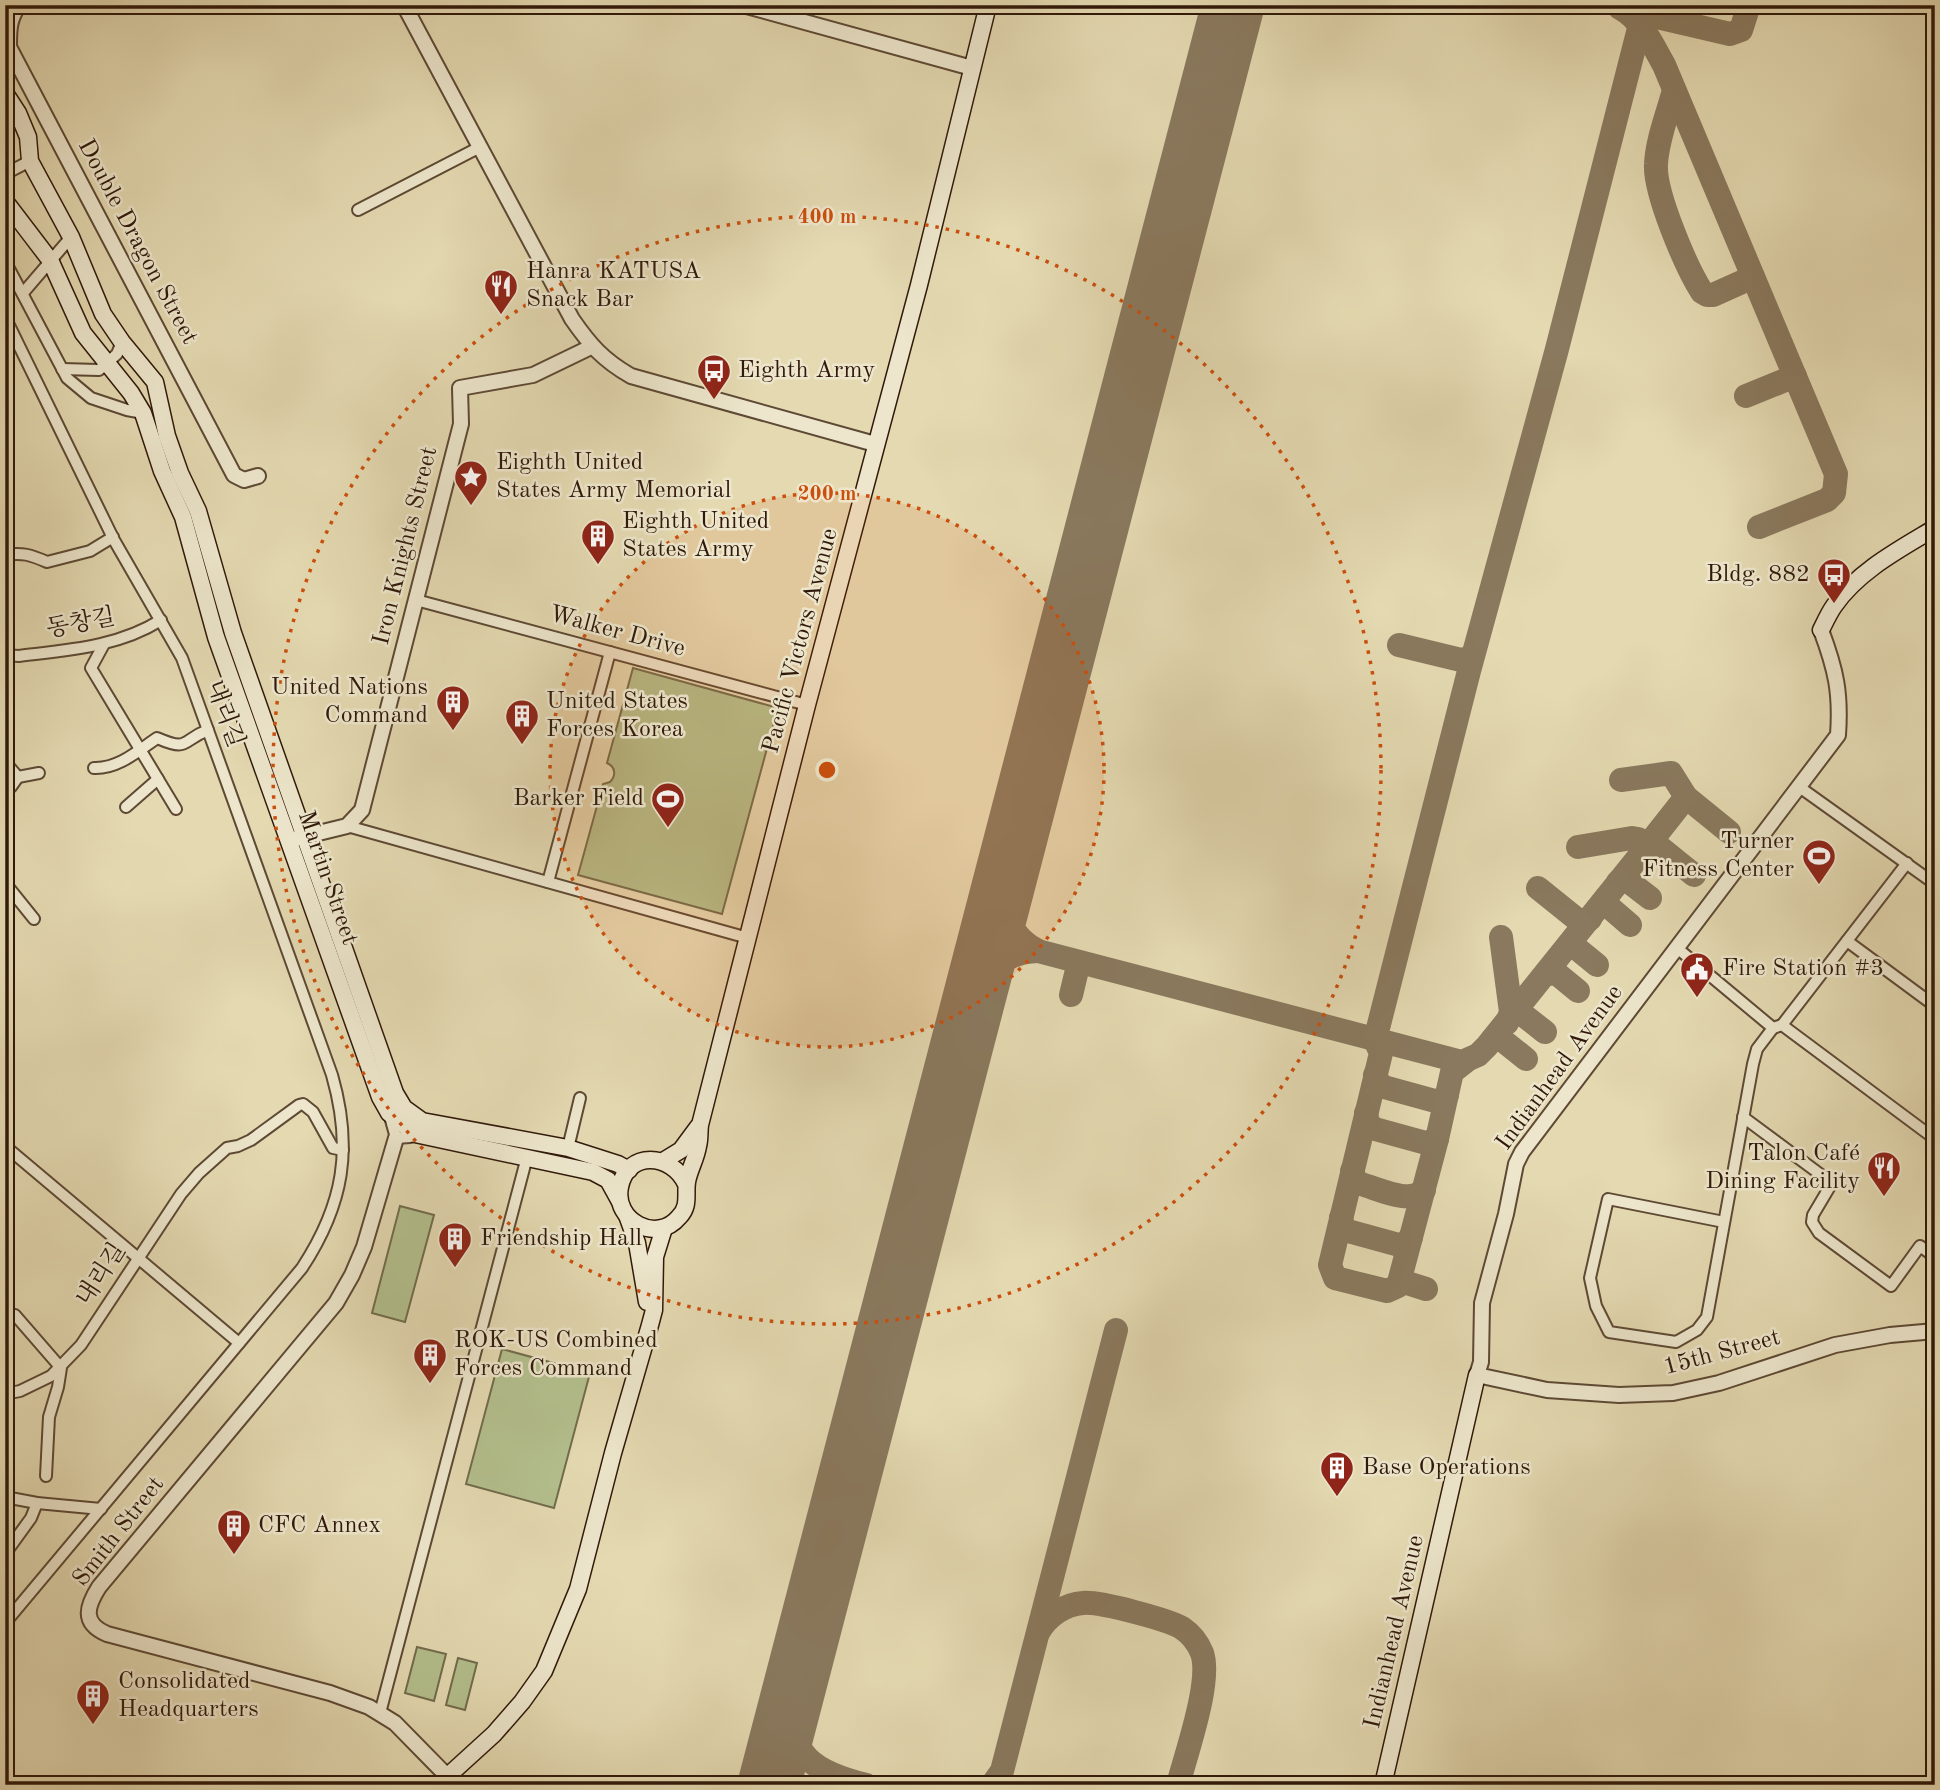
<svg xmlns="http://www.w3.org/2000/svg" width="1940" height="1790" font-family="'Old Standard TT','Noto Serif KR',serif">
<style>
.green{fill:#b3bf8d;stroke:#726c4c;stroke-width:2}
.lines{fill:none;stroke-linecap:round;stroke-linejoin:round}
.taxiway{stroke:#8a795e;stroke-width:24}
.runway{stroke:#8a795e;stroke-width:63}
.minor-casing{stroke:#5d4934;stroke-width:14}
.tertiary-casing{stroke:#5d4934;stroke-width:18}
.secondary-casing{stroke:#30190a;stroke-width:19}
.minor{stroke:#ede6cc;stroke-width:10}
.tertiary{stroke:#ede6cc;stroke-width:14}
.secondary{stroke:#ede6cc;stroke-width:16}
.ring{fill:none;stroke:#cc4f0c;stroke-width:3.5;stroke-dasharray:3.5 7}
.labels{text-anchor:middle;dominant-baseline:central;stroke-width:5;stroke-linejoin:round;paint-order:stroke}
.street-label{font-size:24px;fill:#30190a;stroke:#ede6cc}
.poi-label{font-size:24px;fill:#30190a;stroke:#ede6cc;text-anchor:start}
.centre{fill:#cc4f0c;stroke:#ede6cc;stroke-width:3.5}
.ring-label{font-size:21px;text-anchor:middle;font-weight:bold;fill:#cc4f0c;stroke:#ede6cc;stroke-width:5;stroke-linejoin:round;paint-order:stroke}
</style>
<rect width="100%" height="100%" fill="#e4d9b1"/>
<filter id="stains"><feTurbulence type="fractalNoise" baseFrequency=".00286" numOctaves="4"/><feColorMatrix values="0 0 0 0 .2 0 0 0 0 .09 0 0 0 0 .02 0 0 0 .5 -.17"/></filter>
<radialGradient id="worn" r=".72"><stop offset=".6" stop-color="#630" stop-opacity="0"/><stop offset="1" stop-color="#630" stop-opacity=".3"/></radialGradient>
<!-- green -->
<g class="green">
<path d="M633,668l145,40 -56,206 -144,-39 25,-91 7,-2c6,-6 6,-15 -3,-19z"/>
<path d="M400,1206l34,9 -29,107 -33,-9z"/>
<path d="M502,1349l88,24 -36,135 -88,-24z"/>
<path d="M417,1647l29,7 -12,47 -29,-8z"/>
<path d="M458,1658l19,5 -12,47 -19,-5z"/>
</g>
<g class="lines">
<!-- taxiway -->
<g class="taxiway">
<path d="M1620,8c22,12 32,36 44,57l172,409 -2,19 -7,7 -68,27"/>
<path d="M1627,10l103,24 11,-4 8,-25"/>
<path d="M1674,90c-6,23 -17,50 -18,74 -2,28 30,103 46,128l5,3h6l40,-18"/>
<path d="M1746,396l49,-20"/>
<path d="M1399,645l62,15 9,-2 3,-4"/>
<path d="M1621,780l50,-7 15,24 -45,57"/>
<path d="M1686,797l43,35"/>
<path d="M1652,841l42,34"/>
<path d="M1618,882l10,-1 22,17"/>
<path d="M1004,884c0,30 5,52 34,67l424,111 16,-7 9,-9 154,-192 2,-5 -5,-10 -6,-1 -54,9"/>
<path d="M1538,888l41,33 11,-2"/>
<path d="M1607,897l1,9 22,19"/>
<path d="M1501,937l10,75 -4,11"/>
<path d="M1574,939l1,8 22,18"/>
<path d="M1547,974l9,-1 22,18"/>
<path d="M976,993c15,-26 30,-41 62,-42"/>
<path d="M1071,995l6,-25 1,-4 6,-2"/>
<path d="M1513,1015l9,-1 23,18"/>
<path d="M1492,1040l9,-1 25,20"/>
<path d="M1466,1061l-14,11 -15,67 -39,147 -11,5 -52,-13 -5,-13 51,-212 -6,-13 94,-369 88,-322 88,-344"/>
<path d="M1375,1075l4,8 5,4 51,14 6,-1 6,-5"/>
<path d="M1366,1113l2,11 7,5 51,14 11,-4"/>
<path d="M1352,1171l3,9 6,4c18,5 49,21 63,6"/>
<path d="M1341,1218l2,9 5,4 51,14 7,-2 5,-6"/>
<path d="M1401,1281l25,8"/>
<path d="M1039,1631c9,-15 26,-27 44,-28 16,-2 86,17 99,25 9,6 16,15 20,25 10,28 -16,101 -24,132"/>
<path d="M790,1698c-2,58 24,74 76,87"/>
<path d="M992,1785l10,-14 114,-441"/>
</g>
<!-- runway -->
<path class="runway" d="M769,1785l464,-1780"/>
<!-- minor casing -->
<g class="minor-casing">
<g id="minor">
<path d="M5,174l25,-13"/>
<path d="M358,210l122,-63"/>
<path d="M5,261l62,117 24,20 36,12 16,3"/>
<path d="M23,293l48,-56"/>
<path d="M5,317l109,223 68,118 150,417c21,73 12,129 -30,193l-297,355"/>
<path d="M62,369l37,1 18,-16 5,-12"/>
<path d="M5,555c17,-3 26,0 42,7l43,-11 23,-14"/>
<path d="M416,600l391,105"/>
<path d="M104,644l-13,24 85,141"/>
<path d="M5,655l14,1c49,-6 99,-9 142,-36"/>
<path d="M5,762l13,15 -7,10 -6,2"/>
<path d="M94,768c24,1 44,-17 63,-30 33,14 23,3 51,-8"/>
<path d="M18,777l21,-4"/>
<path d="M1798,786l137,98"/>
<path d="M126,807l32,-28"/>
<path d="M347,826l401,112"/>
<path d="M548,882l62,-230"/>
<path d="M5,883l29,36"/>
<path d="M1847,941l88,65"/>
<path d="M1677,948l96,80 9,-3 153,114"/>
<path d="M1782,1025l125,-162"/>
<path d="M389,1113l7,25 14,-1 5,-3"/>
<path d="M1743,1117l89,66 -19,32 -1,7 7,11 72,53 29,-40 15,11"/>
<path d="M5,1146l234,197"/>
<path d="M568,1148l12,-50"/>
<path d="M1724,1222l-116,-23 -18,79 6,28 13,26 67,10 21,-12 10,-13 46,-253 4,-15 16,-21"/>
<path d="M15,1315l46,53 -3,19 -9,30 -3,59"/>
<path d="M5,1394l15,-3 31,-15 30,-31 100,-151 18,-21 28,-25 11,-2 13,-6 48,-35 4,-1 10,8 20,36 10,2"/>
<path d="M5,1497l32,6 64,6"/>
<path d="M5,1554l26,-36 6,-15"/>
<path d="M380,1713l147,-556"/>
</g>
</g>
<!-- tertiary casing -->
<g class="tertiary-casing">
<g id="tertiary">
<path d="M19,5c-10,14 -10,25 -10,42l225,428 10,5 14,-4"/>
<path d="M404,5l168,314c18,26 31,41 59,57l244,68"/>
<path d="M743,5l229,63"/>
<path d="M1821,630c15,40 20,63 17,105l-316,417 -6,12 -10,50 -24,89 -1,59 -4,13 70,15 72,5 54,-2 46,-10 116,-38 55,-10 45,-4"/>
<path d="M294,839l53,-13 15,-16 99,-386 -1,-36 73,-13 58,-28"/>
<path d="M396,1138l-32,109 -12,28 -16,28 -237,284c-12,19 -18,36 8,47l223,59 39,14 26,16 52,53"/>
</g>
</g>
<!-- secondary casing -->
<g class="secondary-casing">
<g id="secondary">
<path d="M5,93l13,20 10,24 2,24 41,76 32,77 19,28 33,40 12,54 13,37 18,38 35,122 162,460 9,15 18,13 146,27 50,16 11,6"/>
<path d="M5,201l45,59 33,73 48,60 12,20 19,58 21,46 33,120 164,460 9,16 26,21 178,38 15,8 11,20"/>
<path d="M1821,630c4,-8 8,-17 13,-24 24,-35 66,-57 101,-78"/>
<path d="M663,1161l18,-11 17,-23"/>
<path d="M686,1184c-14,-31 -59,-34 -66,3 -7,34 37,57 59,30 11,-11 6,-22 8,-35 2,-12 9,-23 11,-36 2,-7 1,-14 2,-21l107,-420 112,-420 69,-280"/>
<path d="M628,1218l9,25 10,59"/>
<path d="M438,1785l56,-51 28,-32 22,-31 34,-82 35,-136 37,-128 4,-15 1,-53 9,-29"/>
<path d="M1383,1785l94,-410"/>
</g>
</g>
<!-- minor -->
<use href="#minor" class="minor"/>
<!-- tertiary -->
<use href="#tertiary" class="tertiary"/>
<!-- secondary -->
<use href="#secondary" class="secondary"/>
</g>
<!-- distance rings -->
<circle cx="827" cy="770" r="277" fill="#cc4f0c" fill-opacity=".12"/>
<g class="ring">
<circle cx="827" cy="770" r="277"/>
<circle cx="827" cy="770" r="554"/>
</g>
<!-- icons -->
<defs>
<g id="restaurant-pin" transform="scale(1.75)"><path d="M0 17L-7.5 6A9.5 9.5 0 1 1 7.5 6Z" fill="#8f2418" stroke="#ede6cc"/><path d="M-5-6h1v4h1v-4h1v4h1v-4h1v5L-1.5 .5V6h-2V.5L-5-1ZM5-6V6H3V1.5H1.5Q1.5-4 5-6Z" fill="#fff"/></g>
<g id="bus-pin" transform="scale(1.75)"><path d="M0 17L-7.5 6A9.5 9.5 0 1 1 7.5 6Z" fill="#8f2418" stroke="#ede6cc"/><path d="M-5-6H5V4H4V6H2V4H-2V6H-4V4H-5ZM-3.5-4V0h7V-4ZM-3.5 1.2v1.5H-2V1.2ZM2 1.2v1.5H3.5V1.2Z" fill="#fff"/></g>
<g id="sight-pin" transform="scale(1.75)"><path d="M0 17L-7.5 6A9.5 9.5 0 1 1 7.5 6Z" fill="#8f2418" stroke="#ede6cc"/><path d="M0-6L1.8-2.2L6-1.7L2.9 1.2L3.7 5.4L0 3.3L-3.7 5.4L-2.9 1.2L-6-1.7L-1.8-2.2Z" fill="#fff"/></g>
<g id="building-pin" transform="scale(1.75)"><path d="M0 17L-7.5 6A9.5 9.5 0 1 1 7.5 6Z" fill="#8f2418" stroke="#ede6cc"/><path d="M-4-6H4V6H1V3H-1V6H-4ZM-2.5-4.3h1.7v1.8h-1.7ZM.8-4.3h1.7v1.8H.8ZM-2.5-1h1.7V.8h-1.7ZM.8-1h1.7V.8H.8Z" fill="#fff"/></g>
<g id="stadium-pin" transform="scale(1.75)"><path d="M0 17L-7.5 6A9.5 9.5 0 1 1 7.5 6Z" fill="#8f2418" stroke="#ede6cc"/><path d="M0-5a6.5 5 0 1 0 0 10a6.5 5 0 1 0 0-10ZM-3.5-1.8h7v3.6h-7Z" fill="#fff"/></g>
<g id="civic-pin" transform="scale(1.75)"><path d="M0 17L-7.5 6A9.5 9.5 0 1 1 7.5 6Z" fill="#8f2418" stroke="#ede6cc"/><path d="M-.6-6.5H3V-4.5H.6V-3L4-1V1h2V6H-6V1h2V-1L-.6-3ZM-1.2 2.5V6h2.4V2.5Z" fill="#fff"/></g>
</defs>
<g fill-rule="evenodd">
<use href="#restaurant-pin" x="501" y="286"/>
<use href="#bus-pin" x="714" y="371"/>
<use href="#sight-pin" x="471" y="477"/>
<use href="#building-pin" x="598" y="536"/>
<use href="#bus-pin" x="1834" y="575"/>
<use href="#building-pin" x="453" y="702"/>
<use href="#building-pin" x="522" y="716"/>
<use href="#stadium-pin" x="668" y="799"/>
<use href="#stadium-pin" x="1819" y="856"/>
<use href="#civic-pin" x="1697" y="969"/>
<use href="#restaurant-pin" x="1884" y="1168"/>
<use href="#building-pin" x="455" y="1239"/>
<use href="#building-pin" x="430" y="1355"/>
<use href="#building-pin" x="1337" y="1468"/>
<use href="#building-pin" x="234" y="1526"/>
<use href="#building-pin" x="93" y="1696"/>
</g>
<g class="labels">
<!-- street labels -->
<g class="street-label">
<text transform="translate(137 242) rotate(62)">Double Dragon Street</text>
<text transform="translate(406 546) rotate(-76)">Iron Knights Street</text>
<text transform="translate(81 624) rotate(-11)">동창길</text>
<text transform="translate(617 632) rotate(15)">Walker Drive</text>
<text transform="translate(801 641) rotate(-75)">Pacific Victors Avenue</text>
<text transform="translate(224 714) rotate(70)">내리길</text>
<text transform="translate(327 878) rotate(71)">Martin Street</text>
<text transform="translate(1560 1068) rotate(-54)">Indianhead Avenue</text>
<text transform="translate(102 1275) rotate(-57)">내리길</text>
<text transform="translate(1722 1353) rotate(-15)">15th Street</text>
<text transform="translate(119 1532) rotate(-52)">Smith Street</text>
<text transform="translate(1395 1632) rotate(-77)">Indianhead Avenue</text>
</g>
<!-- poi labels -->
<g class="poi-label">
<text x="526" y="272">Hanra KATUSA<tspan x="526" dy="28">Snack Bar</tspan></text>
<text x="738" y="371">Eighth Army</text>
<text x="496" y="463">Eighth United<tspan x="496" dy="28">States Army Memorial</tspan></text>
<text x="622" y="522">Eighth United<tspan x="622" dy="28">States Army</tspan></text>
<text x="1810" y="575" text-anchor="end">Bldg. 882</text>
<text x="428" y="688" text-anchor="end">United Nations<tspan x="428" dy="28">Command</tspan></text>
<text x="546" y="702">United States<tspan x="546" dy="28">Forces Korea</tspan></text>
<text x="644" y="799" text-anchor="end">Barker Field</text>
<text x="1794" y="842" text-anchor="end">Turner<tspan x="1794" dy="28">Fitness Center</tspan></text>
<text x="1722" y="969">Fire Station #3</text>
<text x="1860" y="1154" text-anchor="end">Talon Café<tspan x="1860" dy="28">Dining Facility</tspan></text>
<text x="480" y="1239">Friendship Hall</text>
<text x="454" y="1341">ROK-US Combined<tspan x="454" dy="28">Forces Command</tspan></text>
<text x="1362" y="1468">Base Operations</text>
<text x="258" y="1526">CFC Annex</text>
<text x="118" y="1682">Consolidated<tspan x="118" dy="28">Headquarters</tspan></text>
</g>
</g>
<circle cx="827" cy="770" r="10" class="centre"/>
<g class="ring-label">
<text x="827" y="223">400 m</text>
<text x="827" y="500">200 m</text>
</g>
<!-- margin -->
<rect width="1940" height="1790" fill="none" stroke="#e4d9b1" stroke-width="28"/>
<rect x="7" y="7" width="1926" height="1776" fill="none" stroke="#30190a" stroke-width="3.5"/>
<rect x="14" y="14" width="1912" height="1762" fill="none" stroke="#30190a" stroke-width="2"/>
<rect width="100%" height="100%" filter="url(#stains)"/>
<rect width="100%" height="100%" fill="url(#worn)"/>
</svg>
